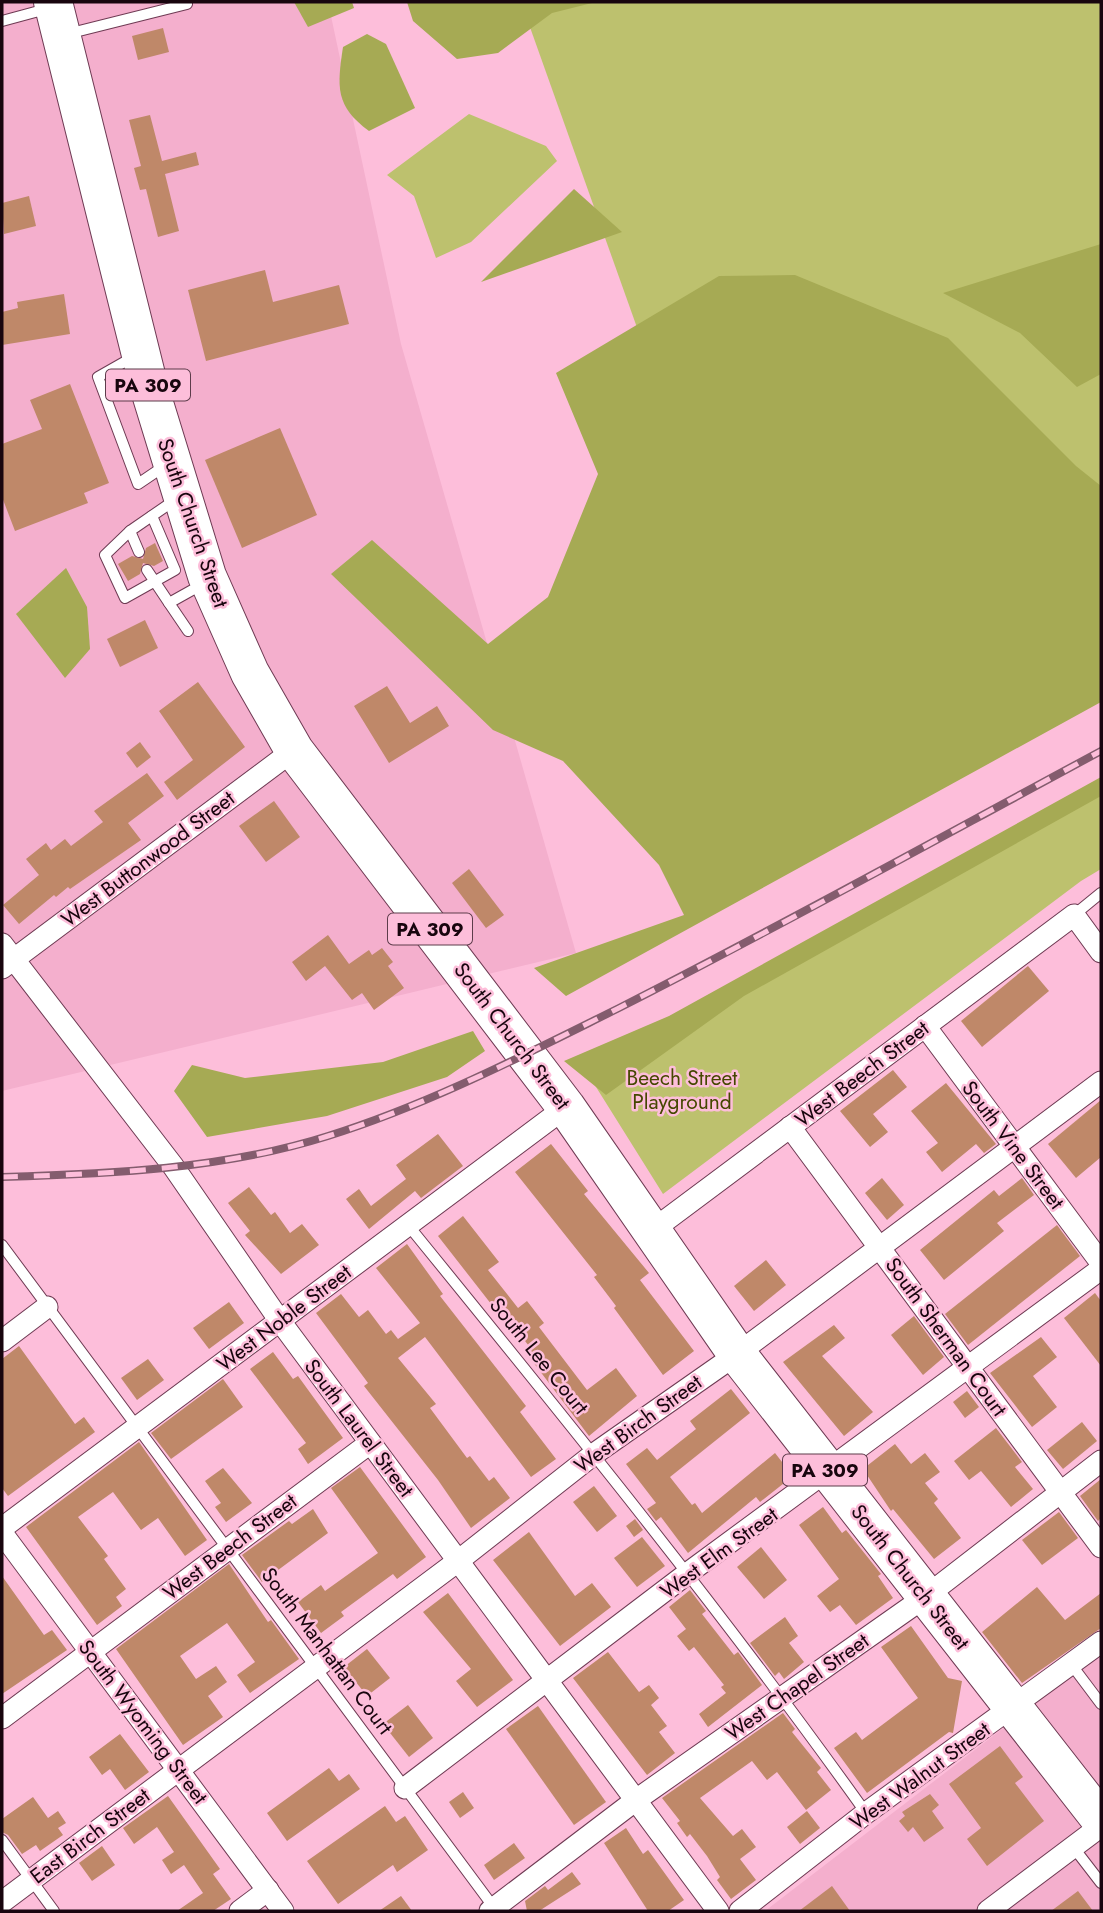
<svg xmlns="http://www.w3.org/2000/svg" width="1103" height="1913" font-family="Jost,sans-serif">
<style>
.built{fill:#f4afcd}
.green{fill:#bdc16e}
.forest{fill:#a6aa54}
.building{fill:#bf8869}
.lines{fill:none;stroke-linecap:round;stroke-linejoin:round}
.lane-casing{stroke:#6e3a53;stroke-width:12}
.street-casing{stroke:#6e3a53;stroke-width:23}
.highway-casing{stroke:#6e3a53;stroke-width:40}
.lane{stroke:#fff;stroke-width:10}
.street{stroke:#fff;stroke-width:21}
.highway{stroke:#fff;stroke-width:38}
.rail-casing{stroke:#845c6e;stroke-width:8}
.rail{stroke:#fdbeda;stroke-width:5;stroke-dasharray:16;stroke-linecap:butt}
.labels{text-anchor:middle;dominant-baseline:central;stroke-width:5;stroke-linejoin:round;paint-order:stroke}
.shield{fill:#fdbeda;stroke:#5d3c4b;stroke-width:2}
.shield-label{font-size:19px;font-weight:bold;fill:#18050e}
.street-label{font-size:21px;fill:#18050e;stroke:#fdbeda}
.park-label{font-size:21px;fill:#454700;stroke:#fdbeda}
</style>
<rect width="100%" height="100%" fill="#fdbeda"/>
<!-- built -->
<g class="built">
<path d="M2,2h326l73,342 175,609 -574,138z"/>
<path d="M1101,1653v258h-336z"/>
</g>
<!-- green -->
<g class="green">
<path d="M521,2h580v685l-389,-149z"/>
<path d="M469,114l77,32 11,15 -86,81 -35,16 -22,-62 -27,-21z"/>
<path d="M1101,790v79l-20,12 -418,313 -82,-131z"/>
</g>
<!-- forest -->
<g class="forest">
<path d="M294,2h58l2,6 -46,19z"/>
<path d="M407,2h189l-44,11 -54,40 -41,6 -44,-38z"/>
<path d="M367,34l19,10 29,64 -46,23c-34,-25 -32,-44 -26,-84z"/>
<path d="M574,189l48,43 -141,50z"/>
<path d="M1101,244v130l-24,13 -57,-54 -77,-40z"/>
<path d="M795,275l153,63 128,128 25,20v216l-535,294 -32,-28 150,-53 -25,-50 -96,-104 -70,-31 -162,-156 41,-34 116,104 60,-47 50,-123 -42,-101 163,-97z"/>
<path d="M66,568l21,39 3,42 -25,29 -49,-64z"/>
<path d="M1101,777v19l-357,200 -138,99 -42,-34 105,-45z"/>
<path d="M473,1031l12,20 -38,26 -120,39 -120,21 -33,-46 18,-26 53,13 138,-16z"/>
</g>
<!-- building -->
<g class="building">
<path d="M163,28l6,24 -31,8 -6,-24z"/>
<path d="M150,115l12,46 34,-9 3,13 -34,9 14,57 -21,6 -12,-48 -6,1 -6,-22 7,-2 -12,-46z"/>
<path d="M29,196l7,30 -32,8 -2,-31z"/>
<path d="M265,270l8,32 66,-17 10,39 -143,37 -18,-71z"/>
<path d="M64,294l6,40 -68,11v-33l16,-4 -1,-6z"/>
<path d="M70,384l39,99 -25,10 4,10 -73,28 -13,-34v-53l40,-15 -12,-29z"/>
<path d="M280,428l37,87 -75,33 -37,-88z"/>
<path d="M155,543l8,18 -9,5 -11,-3 -3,11 -12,7 -10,-17 14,-8 11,3 3,-11z"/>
<path d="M145,620l13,28 -38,19 -13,-28z"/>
<path d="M198,682l47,65 -68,53 -13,-18 29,-22 -34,-49z"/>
<path d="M387,686l23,37 27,-17 12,20 -60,37 -35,-57z"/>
<path d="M140,742l11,15 -14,11 -11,-15z"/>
<path d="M147,773l17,23 -36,27 13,17 -71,49 -2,-2 -12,10 -2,-2 -35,29 -16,-19 36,-30 -13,-16 20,-16 5,7 14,-11 6,7 32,-24 -9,-11z"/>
<path d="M274,801l26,36 -34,25 -27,-36z"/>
<path d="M469,869l35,46 -18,13 -34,-45z"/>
<path d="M328,935l21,29 20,-14 3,5 10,-7 11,14 -5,4 16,22 -30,22 -12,-17 -10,7 -27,-34 -19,15 -14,-19z"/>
<path d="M1028,966l21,25 -67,56 -21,-26z"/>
<path d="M893,1070l14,17 -34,27 15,18 -18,15 -30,-36z"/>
<path d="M946,1083l50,61 -12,9 -8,-9 -34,28 -16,-20 12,-9 -27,-32z"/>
<path d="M1101,1100v57l-25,21 -28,-34z"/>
<path d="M438,1134l25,32 -42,32 -6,-7 -46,38 -23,-30 13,-10 12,17 35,-27 -10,-14z"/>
<path d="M551,1144l37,47 -4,3 65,79 -9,7 54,71 -31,24 -49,-67 2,-2 -22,-29 3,-2 -82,-103z"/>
<path d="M882,1178l22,27 -17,15 -22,-27z"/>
<path d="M1022,1178l12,17 -37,28 7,8 -60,49 -24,-30 74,-60 5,6z"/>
<path d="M249,1187l22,28 4,-3 15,21 12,-9 17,21 -38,29 -36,-39 5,-4 -22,-28z"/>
<path d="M463,1216l36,46 -11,8 30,38 9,-7 17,22 -5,4 48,63 29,-22 21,28 -48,40 -62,-82 5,-4 -34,-44 -3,3 -57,-73z"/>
<path d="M1057,1225l23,31 -112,89 -23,-31z"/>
<path d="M407,1244l36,50 -3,2 86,110 -6,6 36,47 -25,18 -106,-140 -27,21 38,46 -6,4 37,50 3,-2 19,25 5,-4 16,21 -39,30 -33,-48 -74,-94 4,-3 -52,-70 25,-19 18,23 9,-7 18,24 5,-4 7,9 22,-16 -44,-55z"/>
<path d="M766,1260l20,25 -32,26 -20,-25z"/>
<path d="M1095,1293l6,8v65l-37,-48z"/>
<path d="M229,1302l15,21 -35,26 -16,-21z"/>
<path d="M914,1316l30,41 -21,18 -32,-40z"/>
<path d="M834,1325l11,13 -23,18 51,56 -29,24 -61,-74z"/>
<path d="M1041,1337l16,20 -24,19 24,31 -25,20 -42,-54z"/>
<path d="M19,1346l56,78 9,-7 11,15 -87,64 -6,-8v-129z"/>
<path d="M273,1352l20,27 5,-3 45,62 -35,26 -10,-15 8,-6 -56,-74z"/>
<path d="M148,1359l16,21 -27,20 -16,-22z"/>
<path d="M223,1379l20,28 -72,52 -20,-26z"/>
<path d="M731,1389l19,24 -80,64 22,28 3,-2 7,10 73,-60 18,23 -33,26 -4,-5 -68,56 -27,-36 -5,4 -9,-12 9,-6 -30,-39 21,-16 10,12 39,-31 -6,-8z"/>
<path d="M967,1391l12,16 -14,11 -12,-16z"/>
<path d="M1082,1422l15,19 -34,28 -16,-19z"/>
<path d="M996,1428l26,34 -7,5 18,22 -22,18 -30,-36 -12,9 -15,-19z"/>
<path d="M139,1442l68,98 -22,16 -27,-38 -17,12 -28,-38 -35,25 30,39 -4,3 22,30 -10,8 6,9 -25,19 -71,-98z"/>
<path d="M895,1444l16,20 14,-11 15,19 -15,11 13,16 -4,4 27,35 -27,21 -41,-50 -2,2 -28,-42z"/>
<path d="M360,1467l66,90 -29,22 -4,-5 -52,38 3,4 -23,17 -23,-31 23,-17 4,6 53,-38 -47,-65z"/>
<path d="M223,1468l29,35 -26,19 -11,-15 6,-4 -16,-22z"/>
<path d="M1101,1479v39l-3,3 -18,-25z"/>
<path d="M594,1486l23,30 -20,16 -24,-30z"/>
<path d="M823,1507l19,26 4,-3 35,44 -3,2 15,22 -37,27 -16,-20 -10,7 -13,-16 22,-17 -40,-54z"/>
<path d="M313,1509l15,24 -66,49 -20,-27 47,-34 3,3z"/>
<path d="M1059,1512l19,26 -36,27 -20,-25z"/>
<path d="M635,1519l8,11 -9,7 -8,-11z"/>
<path d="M529,1532l46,64 17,-13 19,24 -51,39 -67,-86z"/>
<path d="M642,1537l23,29 -28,21 -23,-29z"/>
<path d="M761,1547l26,33 -23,19 -27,-32z"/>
<path d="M229,1564l39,58 3,-2 28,39 -49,34 -13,-18 18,-13 -28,-39 -47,33 16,23 20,-13 11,16 -19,14 15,21 -40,28 -67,-96z"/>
<path d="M2,1576l42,59 8,-5 15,20 -65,44z"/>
<path d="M1037,1587l28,33 36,-27v35l-79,55 -40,-51z"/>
<path d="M690,1590l16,21 -4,3 32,41 4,-3 24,33 -54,42 -9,-13 27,-21 -5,-6 3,-2 -30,-38 -5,4 -12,-15 9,-7 -17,-22z"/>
<path d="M448,1593l65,87 -36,27 -21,-26 15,-12 -48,-57z"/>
<path d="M785,1617l13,19 -9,7 15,19 -20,17 -5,-7 -4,4 -25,-33z"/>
<path d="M911,1626l37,52 14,3 -9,52 -4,-1 -82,61 -33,-45 22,-16 6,8 56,-42 -37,-51z"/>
<path d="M367,1649l23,29 -23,18 -23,-29z"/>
<path d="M608,1652l31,40 10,-7 10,13 -8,7 16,21 -8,6 16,21 -28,22 -74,-97z"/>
<path d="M408,1705l25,33 -24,19 -26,-33z"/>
<path d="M538,1706l68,96 -32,23 -68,-96z"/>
<path d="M783,1713l12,16 -3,3 29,36 -4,4 14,18 -25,20 -29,-38 -10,8 -15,-19 -52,37 33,38 9,-7 14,18 -16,12 16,21 -25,19 -14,-19 3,-3 -13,-21 -17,-22 -3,3 -10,-14 3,-2 -18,-23z"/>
<path d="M120,1734l29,38 -24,18 -15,-21 -8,6 -13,-18z"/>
<path d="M1000,1746l23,31 -8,6 29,38 -57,45 -20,-27 14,-11 -32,-44z"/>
<path d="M329,1768l10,13 10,-7 11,15 -73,52 -20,-28z"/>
<path d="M463,1792l11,16 -14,10 -11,-16z"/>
<path d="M930,1794l9,11 -7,6 12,17 -20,14 -11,-15 -5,5 -9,-11 6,-5 -3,-4z"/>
<path d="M168,1796l52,73 -7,5 18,25 -18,12h-36l26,-18 -19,-28 -13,9 -9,-14 12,-8 -17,-25 -23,17 -11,-16z"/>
<path d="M33,1797l15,21 10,-7 8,12 -8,5 5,7 -23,16 -4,-6 -14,9 -14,-19 -6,-3v-13z"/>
<path d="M385,1806l11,16 9,-6 23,34 -31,22 -4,-7 -55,39 -31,-43z"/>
<path d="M807,1811l13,17 -20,16 -13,-17z"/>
<path d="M626,1828l17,26 5,-4 36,50 -16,11h-20l-44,-68z"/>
<path d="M514,1843l11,15 -31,22 -10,-15z"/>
<path d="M102,1846l13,19 -23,16 -13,-18z"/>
<path d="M572,1872l9,12 -42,27h-12l-2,-10 20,-15 3,4z"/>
<path d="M832,1886l18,25h-51z"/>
<path d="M1078,1891l15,20h-42z"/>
<path d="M401,1896l11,15h-33z"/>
</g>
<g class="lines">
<!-- lane casing -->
<g class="lane-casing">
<g id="lane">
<path d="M2,21l48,-13"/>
<path d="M67,34l120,-30"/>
<path d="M135,356l-37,21 40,107 28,-19"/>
<path d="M130,531l-25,24 20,43 50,-28 -23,-54"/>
<path d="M139,552l-9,-21 45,-31"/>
<path d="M147,570l22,33 34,-19"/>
<path d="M169,603l19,28"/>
<path d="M1074,915l27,-22"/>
<path d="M408,1225c157,193 314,386 458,588"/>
<path d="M2,1245l493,664"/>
<path d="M1071,1664l30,40"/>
<path d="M2,1840l52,71"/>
<path d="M1074,1848l27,35"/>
</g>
</g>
<!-- street casing -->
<g class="street-casing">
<g id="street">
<path d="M2,944l171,222 107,155 438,590"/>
<path d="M2,968l292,-218"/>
<path d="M925,1026l176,237"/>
<path d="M790,1127l311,420"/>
<path d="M650,1232l424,-317 27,37"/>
<path d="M2,1341l45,-34"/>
<path d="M2,1528l564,-421"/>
<path d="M2,1533l281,378"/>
<path d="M2,1718l368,-275"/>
<path d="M405,1788l283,-215 413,-304"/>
<path d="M2,1902l456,-341 136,-107 143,-100 364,-272"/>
<path d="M240,1911l28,-21"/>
<path d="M490,1911l146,-111 289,-203 176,-136"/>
<path d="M740,1911l126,-98 235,-171"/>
<path d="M988,1911l113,-85"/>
</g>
</g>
<!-- highway casing -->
<g class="highway-casing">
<path id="highway" d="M53,2l96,385 58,189 43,97 44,77 272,357 171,247 364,466"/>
</g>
<!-- lane -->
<use href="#lane" class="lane"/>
<!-- street -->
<use href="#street" class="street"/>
<!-- highway -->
<use href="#highway" class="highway"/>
<!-- rail casing -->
<g class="rail-casing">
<path id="rail" d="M2,1177c108,-3 222,-8 326,-41 102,-32 196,-81 291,-128 162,-82 322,-171 482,-257"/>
</g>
<!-- rail -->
<use href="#rail" class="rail"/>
</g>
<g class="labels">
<!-- shield labels -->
<g class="shield">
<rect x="106" y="369.5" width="84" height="31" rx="5"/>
<rect x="388" y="913.5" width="84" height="31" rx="5"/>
<rect x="783" y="1454.5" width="84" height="31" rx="5"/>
</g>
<g class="shield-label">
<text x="148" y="385">PA 309</text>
<text x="430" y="929">PA 309</text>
<text x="825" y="1470">PA 309</text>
</g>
<!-- street labels -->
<g class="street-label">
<text transform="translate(193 523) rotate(71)">South Church Street</text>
<text transform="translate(148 859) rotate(-37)">West Buttonwood Street</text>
<text transform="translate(512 1036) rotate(53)">South Church Street</text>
<text transform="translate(862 1074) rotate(-37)">West Beech Street</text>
<text transform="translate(1013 1145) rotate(53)">South Vine Street</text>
<text transform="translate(284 1318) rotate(-37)">West Noble Street</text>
<text transform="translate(946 1337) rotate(54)">South Sherman Court</text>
<text transform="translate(539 1356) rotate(51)">South Lee Court</text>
<text transform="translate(638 1424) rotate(-36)">West Birch Street</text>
<text transform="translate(359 1428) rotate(53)">South Laurel Street</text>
<text transform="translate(230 1547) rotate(-37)">West Beech Street</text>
<text transform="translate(719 1553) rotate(-36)">West Elm Street</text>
<text transform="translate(910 1577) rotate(52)">South Church Street</text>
<text transform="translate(327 1651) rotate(53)">South Manhattan Court</text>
<text transform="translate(797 1687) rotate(-35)">West Chapel Street</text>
<text transform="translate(143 1722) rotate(53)">South Wyoming Street</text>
<text transform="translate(920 1776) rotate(-36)">West Walnut Street</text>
<text transform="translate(90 1836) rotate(-37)">East Birch Street</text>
</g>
<!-- park labels -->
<g class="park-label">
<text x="682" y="1078">Beech Street<tspan x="682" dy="24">Playground</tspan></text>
</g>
</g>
<!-- border -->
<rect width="1103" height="1913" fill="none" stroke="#18050e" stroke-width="7"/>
</svg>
